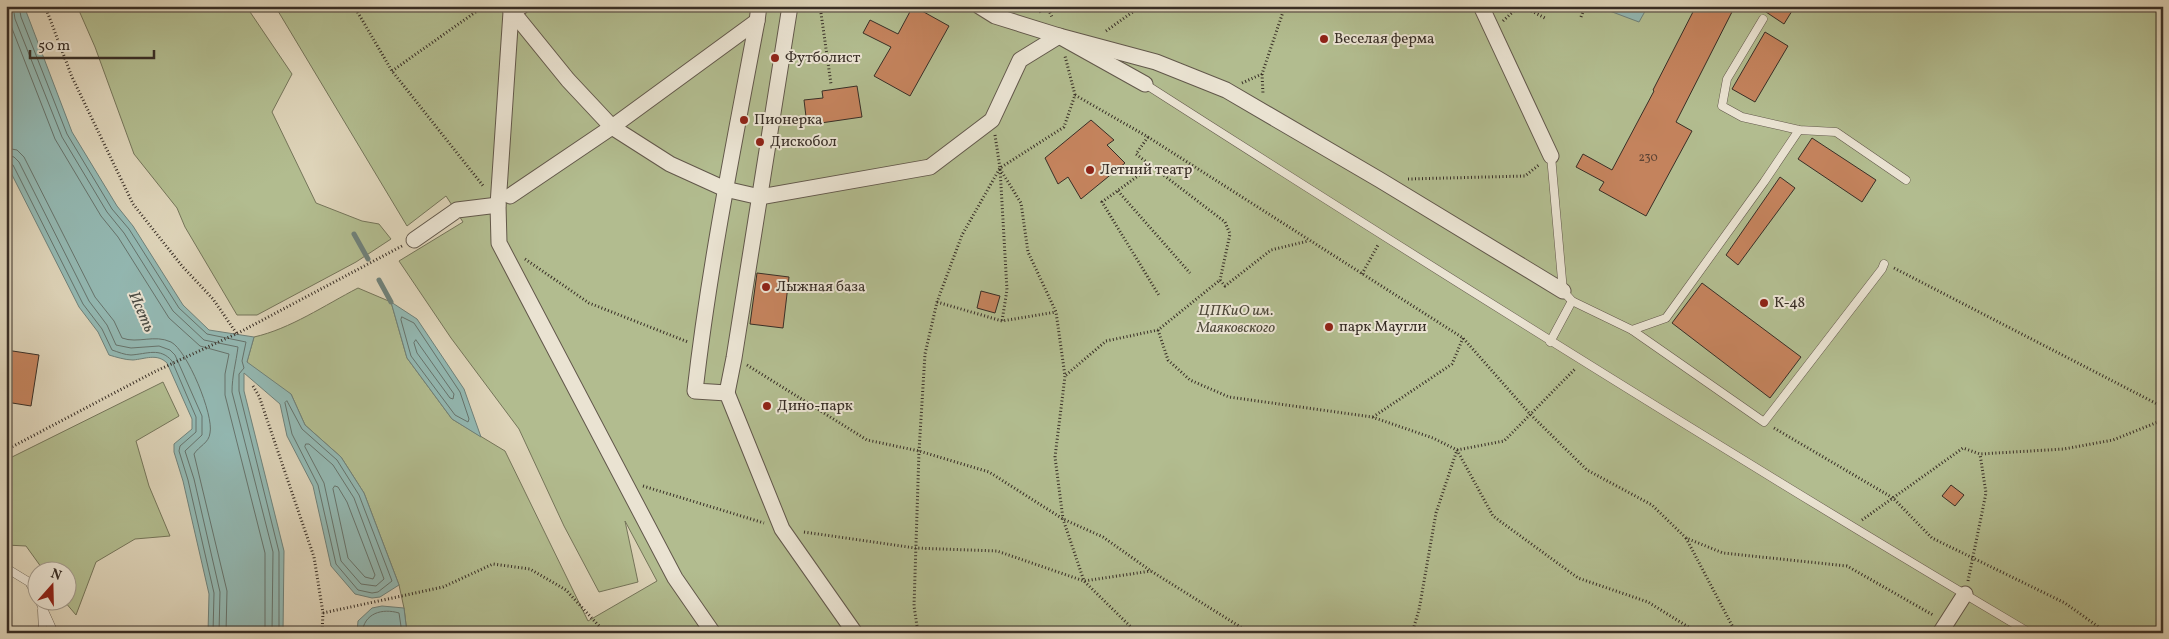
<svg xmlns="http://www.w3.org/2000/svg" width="2169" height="639" font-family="Vollkorn,serif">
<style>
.green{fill:#b2bc8f;stroke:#75755a}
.water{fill:#93b8b2;stroke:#6f817a}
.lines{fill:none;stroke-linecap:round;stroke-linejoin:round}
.shore{stroke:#66736c;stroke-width:1}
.stream{stroke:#6f817a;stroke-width:5}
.building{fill:#c4835d;stroke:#382e26}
.lane-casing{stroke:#62584b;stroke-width:9}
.street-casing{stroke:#62584b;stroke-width:17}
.path{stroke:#382e26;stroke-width:3;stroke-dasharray:1 2.5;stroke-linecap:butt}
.lane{stroke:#eae3d2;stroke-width:8}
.street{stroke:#eae3d2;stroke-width:15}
.poi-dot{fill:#8f2418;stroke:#eae3d2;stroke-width:2}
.labels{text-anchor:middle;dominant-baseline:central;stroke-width:4;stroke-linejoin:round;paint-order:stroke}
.number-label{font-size:12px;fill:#5b4334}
.poi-label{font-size:15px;fill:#382e26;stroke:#eae3d2;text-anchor:start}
.park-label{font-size:15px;font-style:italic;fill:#504a3b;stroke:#eae3d2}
.water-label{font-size:16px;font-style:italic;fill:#4a4a42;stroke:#eae3d2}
</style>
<rect width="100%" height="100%" fill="#ded4b9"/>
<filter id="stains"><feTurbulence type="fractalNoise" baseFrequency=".004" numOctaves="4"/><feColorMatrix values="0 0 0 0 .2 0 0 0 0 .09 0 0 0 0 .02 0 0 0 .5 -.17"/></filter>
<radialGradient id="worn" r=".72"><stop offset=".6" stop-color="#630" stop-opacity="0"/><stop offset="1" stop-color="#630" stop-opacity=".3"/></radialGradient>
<!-- green -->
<g class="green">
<path d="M77,6h169l46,68 -20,38 44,91 46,18 17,3 12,15 -35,23 -99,53h-20l-52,-88 -8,-19 -43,-54 -39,-107z"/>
<path d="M275,6h1888v627h-1756l-3,-25 -5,-23 -35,-92 -23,-36 -36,-32 -14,-31 -47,-22 10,-35c36,-8 71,-32 104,-49l33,14 16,56 45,61 53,32 83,170 69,-40 -32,-60 13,61 -39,10 -35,-66 -45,-97 -68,-91 -52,-77 64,-39 -17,-26 -39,30z"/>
<path d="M163,382l16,34 -43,25 13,45 21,50 -35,3 -39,23 -20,53 -11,-13h3v-30l-24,-1 -18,-25 -20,-1v-85z"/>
</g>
<!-- water -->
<g class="water">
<path d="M6,6h18l48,126 45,74 16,20 50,79 26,25 45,7 -7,25 44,32 14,31 36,32 23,36 35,92 -19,12 -8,1 -17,-4 -24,-28 -18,-80 -26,-50 -7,-32 -36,-31v18l40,160 -1,82h-75l1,-39 -26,-113 -9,-29v-8l18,-15v-10l-25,-56c-10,-10 -22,-4 -34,-3 -8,0 -17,-3 -24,-5l-11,-23 -19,-25 -71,-140 -2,-6z"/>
<path d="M1573,6h75l-9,16 -40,-15z"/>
<path d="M391,302l26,17 47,70 17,48 -29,-18 -45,-61z"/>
<path d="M382,606l22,2 3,25h-50l1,-12 14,-13z"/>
</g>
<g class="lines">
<!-- shore -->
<g class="shore">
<path d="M13,6l2,13 47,118 45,75 17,21 49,78 31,29 34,7c-2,16 -6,29 -6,45l41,160 -1,81"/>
<path d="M19,6l2,11 46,117 45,75 17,20 50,79 28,26 39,8 -4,19 2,7 -5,6v17l40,161v81"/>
<path d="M6,13l49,126 46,77 17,21 51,81 31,28 29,8 -4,20v21l40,158v80"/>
<path d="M6,148l11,2 7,7 71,140 19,24 8,17c16,6 32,-4 49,4 16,8 43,73 39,91 -1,10 -11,13 -16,21l33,137 -1,42"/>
<path d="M6,155l8,2 5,5 70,139 18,24 9,20 15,3 28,-2 11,4 5,5 27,61v19l-17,16 9,28 26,113 -1,41"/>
<path d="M6,162l7,3 70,139 19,25 10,21c6,2 13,5 19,5 16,-1 29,-8 41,6l24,56v15l-16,14 -1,5 9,29 26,113 -1,40"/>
<path d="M402,317l12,6 46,69 9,27 -1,3 -13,-7 -44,-59 -10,-36z"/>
<path d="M416,340l38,54 -1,5 -3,-1 -33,-45 -3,-10z"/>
<path d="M287,401l15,28 35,31 22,35 33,86 -14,11 -6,1 -14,-3 -22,-26 -18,-79 -26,-51 -7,-31z"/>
<path d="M306,444h3l24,21 21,33 30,81 -8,7 -15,-2 -20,-23 -17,-78 -19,-36z"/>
<path d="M335,486l3,1 9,15 28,73 -2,4 -8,-2 -17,-19 -15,-69z"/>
<path d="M362,633c2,-20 20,-25 37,-20l3,20"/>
</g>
<!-- stream -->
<g class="stream">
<path d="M354,234l14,25"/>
<path d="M379,280l12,22"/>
</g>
</g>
<!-- building -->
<g class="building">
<path d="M913,6l36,20 -39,70 -36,-20 17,-29 -28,-14 7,-13 28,14z"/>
<path d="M1696,6h39l-59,116 16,9 -46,85 -47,-26 5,-8 -28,-15 7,-13 29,16 42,-79 -1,-1z"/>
<path d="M1757,6h38l-11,18z"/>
<path d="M1765,32l23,14 -33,56 -23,-13z"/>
<path d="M857,86l5,31 -55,8 -3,-25 19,-2 -1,-7z"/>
<path d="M1091,120l23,20 -7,5 18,18 -44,36 -13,-22 -10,7 -13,-26z"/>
<path d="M1812,138l64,42 -14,22 -64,-43z"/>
<path d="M1780,177l15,11 -57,77 -12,-10z"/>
<path d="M757,273l32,4 -6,51 -33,-4z"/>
<path d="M1702,283l99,74 -31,41 -98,-75z"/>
<path d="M981,291l19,5 -5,17 -18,-5z"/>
<path d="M6,350l33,5 -8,51 -25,-4z"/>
<path d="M1951,485l13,10 -9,11 -13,-10z"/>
</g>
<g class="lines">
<!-- lane casing -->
<g class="lane-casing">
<g id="lane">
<path d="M1763,19l-36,60 -5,27 20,11 57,13 37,2 70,48"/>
<path d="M1145,84c292,187 586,372 885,549"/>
<path d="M1551,156l12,135 9,10 60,29 34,-12 98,-136 35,-52"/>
<path d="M1632,330l132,92 118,-153 2,-5"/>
<path d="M1550,342l22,-41"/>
<path d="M6,568l23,14 9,15"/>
<path d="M40,602l14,31"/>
<path d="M42,610l1,23"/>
</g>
</g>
<!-- street casing -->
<g class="street-casing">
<g id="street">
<path d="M508,6l60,74 44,47 58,37 55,25 35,8 170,-30 62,-47 28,-60 39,-24 97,26 70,28 154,90 183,111"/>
<path d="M522,6l-11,6 -13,193 1,38 176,335 38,55"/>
<path d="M979,6l16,10 64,20 86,48"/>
<path d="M1481,6l70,150"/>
<path d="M757,21c-23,123 -48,246 -62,370l32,2 55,136 73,104"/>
<path d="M510,196l102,-69 145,-106 2,-15"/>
<path d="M414,240l43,-30 41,-5"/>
<path d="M727,393l7,-35 56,-352"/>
<path d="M1940,633l25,-39"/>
</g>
</g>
<!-- path -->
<g class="path">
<path d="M45,6l27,71 61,127 49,62 31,33 24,35"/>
<path d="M354,6l38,65 92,116"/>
<path d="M820,6l11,78"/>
<path d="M1036,6l6,8"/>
<path d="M1047,6l5,11"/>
<path d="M1522,6l23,12"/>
<path d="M1581,17l4,-11"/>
<path d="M1503,21l16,-15"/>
<path d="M1106,31l35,-25"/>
<path d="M392,71l92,-65"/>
<path d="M1262,74l1,20"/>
<path d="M1242,83l20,-9 23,-68"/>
<path d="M1075,95l73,42 315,201 67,76 57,56 65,35 34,33 37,15 124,13 86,49"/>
<path d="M995,135l5,33 7,122 -5,31"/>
<path d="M1148,137l-12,17 89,68 5,12 -10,46"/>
<path d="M1148,164l-6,9 -40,29 58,95"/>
<path d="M1000,169l21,34 7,49 28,60 9,64 -10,81 8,62 21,62 53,52"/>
<path d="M1408,179l117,-3 15,-12"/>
<path d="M1118,191l72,82"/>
<path d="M525,259l64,44 99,39"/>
<path d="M1894,268l269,139"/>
<path d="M1362,274l16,-29"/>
<path d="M937,302l65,19 54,-9"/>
<path d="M1158,330l10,30 22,20 39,17 143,20 61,21 24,12 36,66 85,62 70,24 50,31"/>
<path d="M747,365l120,75 52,11 70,21 74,47 40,18 48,34 99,62"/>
<path d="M1066,375l40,-34 52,-11 62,-50 5,6 46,-36 37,-9"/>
<path d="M253,386l6,10 55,161 9,56 -1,20"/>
<path d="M1373,417l79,-53 11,-26"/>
<path d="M1774,428l119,70 39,40 133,65 42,30"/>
<path d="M6,450l148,-78 86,-40 162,-86"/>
<path d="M643,486l121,37"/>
<path d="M1862,520l101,-72 17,6 84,-5 49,-9 50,-20"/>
<path d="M804,532l111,16 82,3 87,30 67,-10"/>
<path d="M1686,538l50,95"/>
<path d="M1968,581l18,-88 -6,-39"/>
<path d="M323,613l120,-26 50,-23 37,5 36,21 33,36 3,7"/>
<path d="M1959,628l11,5"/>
<path d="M918,633l-4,-27 5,-155 6,-97 12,-52 25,-67 38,-67 64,-41 11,-32 -10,-39"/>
<path d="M1412,633l7,-23 17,-97 21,-63 47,-9 71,-72"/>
</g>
<!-- lane -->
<use href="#lane" class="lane"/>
<!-- street -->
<use href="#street" class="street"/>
</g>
<!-- markers -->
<g class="poi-dot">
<circle cx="1324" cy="39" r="5"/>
<circle cx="775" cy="58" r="5"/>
<circle cx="744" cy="120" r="5"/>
<circle cx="760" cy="142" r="5"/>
<circle cx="1090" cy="170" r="5"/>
<circle cx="766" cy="287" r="5"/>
<circle cx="1764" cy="303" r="5"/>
<circle cx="1329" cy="327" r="5"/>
<circle cx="767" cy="406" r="5"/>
</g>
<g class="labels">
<!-- number labels -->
<g class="number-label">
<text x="1648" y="158">230</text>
</g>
<!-- poi labels -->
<g class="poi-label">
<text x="1334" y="39">Веселая ферма</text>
<text x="785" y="58">Футболист</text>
<text x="754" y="120">Пионерка</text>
<text x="770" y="142">Дискобол</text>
<text x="1100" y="170">Летний театр</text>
<text x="776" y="287">Лыжная база</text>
<text x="1774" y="303">К-48</text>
<text x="1339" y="327">парк Маугли</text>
<text x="777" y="406">Дино-парк</text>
</g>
<!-- park labels -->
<g class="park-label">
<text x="1236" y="311">ЦПКиО им.<tspan x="1236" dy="17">Маяковского</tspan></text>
</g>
<!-- water labels -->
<g class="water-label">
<text transform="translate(141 312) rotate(66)">Исеть</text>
</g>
</g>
<!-- margin -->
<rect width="2169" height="639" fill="none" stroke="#ded4b9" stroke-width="25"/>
<rect x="8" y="8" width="2154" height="624" fill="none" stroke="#382e26" stroke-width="2.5"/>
<rect x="12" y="12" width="2144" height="614" fill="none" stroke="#382e26"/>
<!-- north arrow -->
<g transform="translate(52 586) rotate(20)"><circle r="24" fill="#eae3d2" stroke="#a39b8d"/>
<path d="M0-4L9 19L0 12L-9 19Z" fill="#8f2418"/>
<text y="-8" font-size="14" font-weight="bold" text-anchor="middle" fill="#382e26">N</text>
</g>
<!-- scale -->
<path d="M30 50v8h124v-8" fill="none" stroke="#382e26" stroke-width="2.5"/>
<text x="38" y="50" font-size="15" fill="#382e26" stroke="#eae3d2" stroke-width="4" paint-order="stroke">50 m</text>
<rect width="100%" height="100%" filter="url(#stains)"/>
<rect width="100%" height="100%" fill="url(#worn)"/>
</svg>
